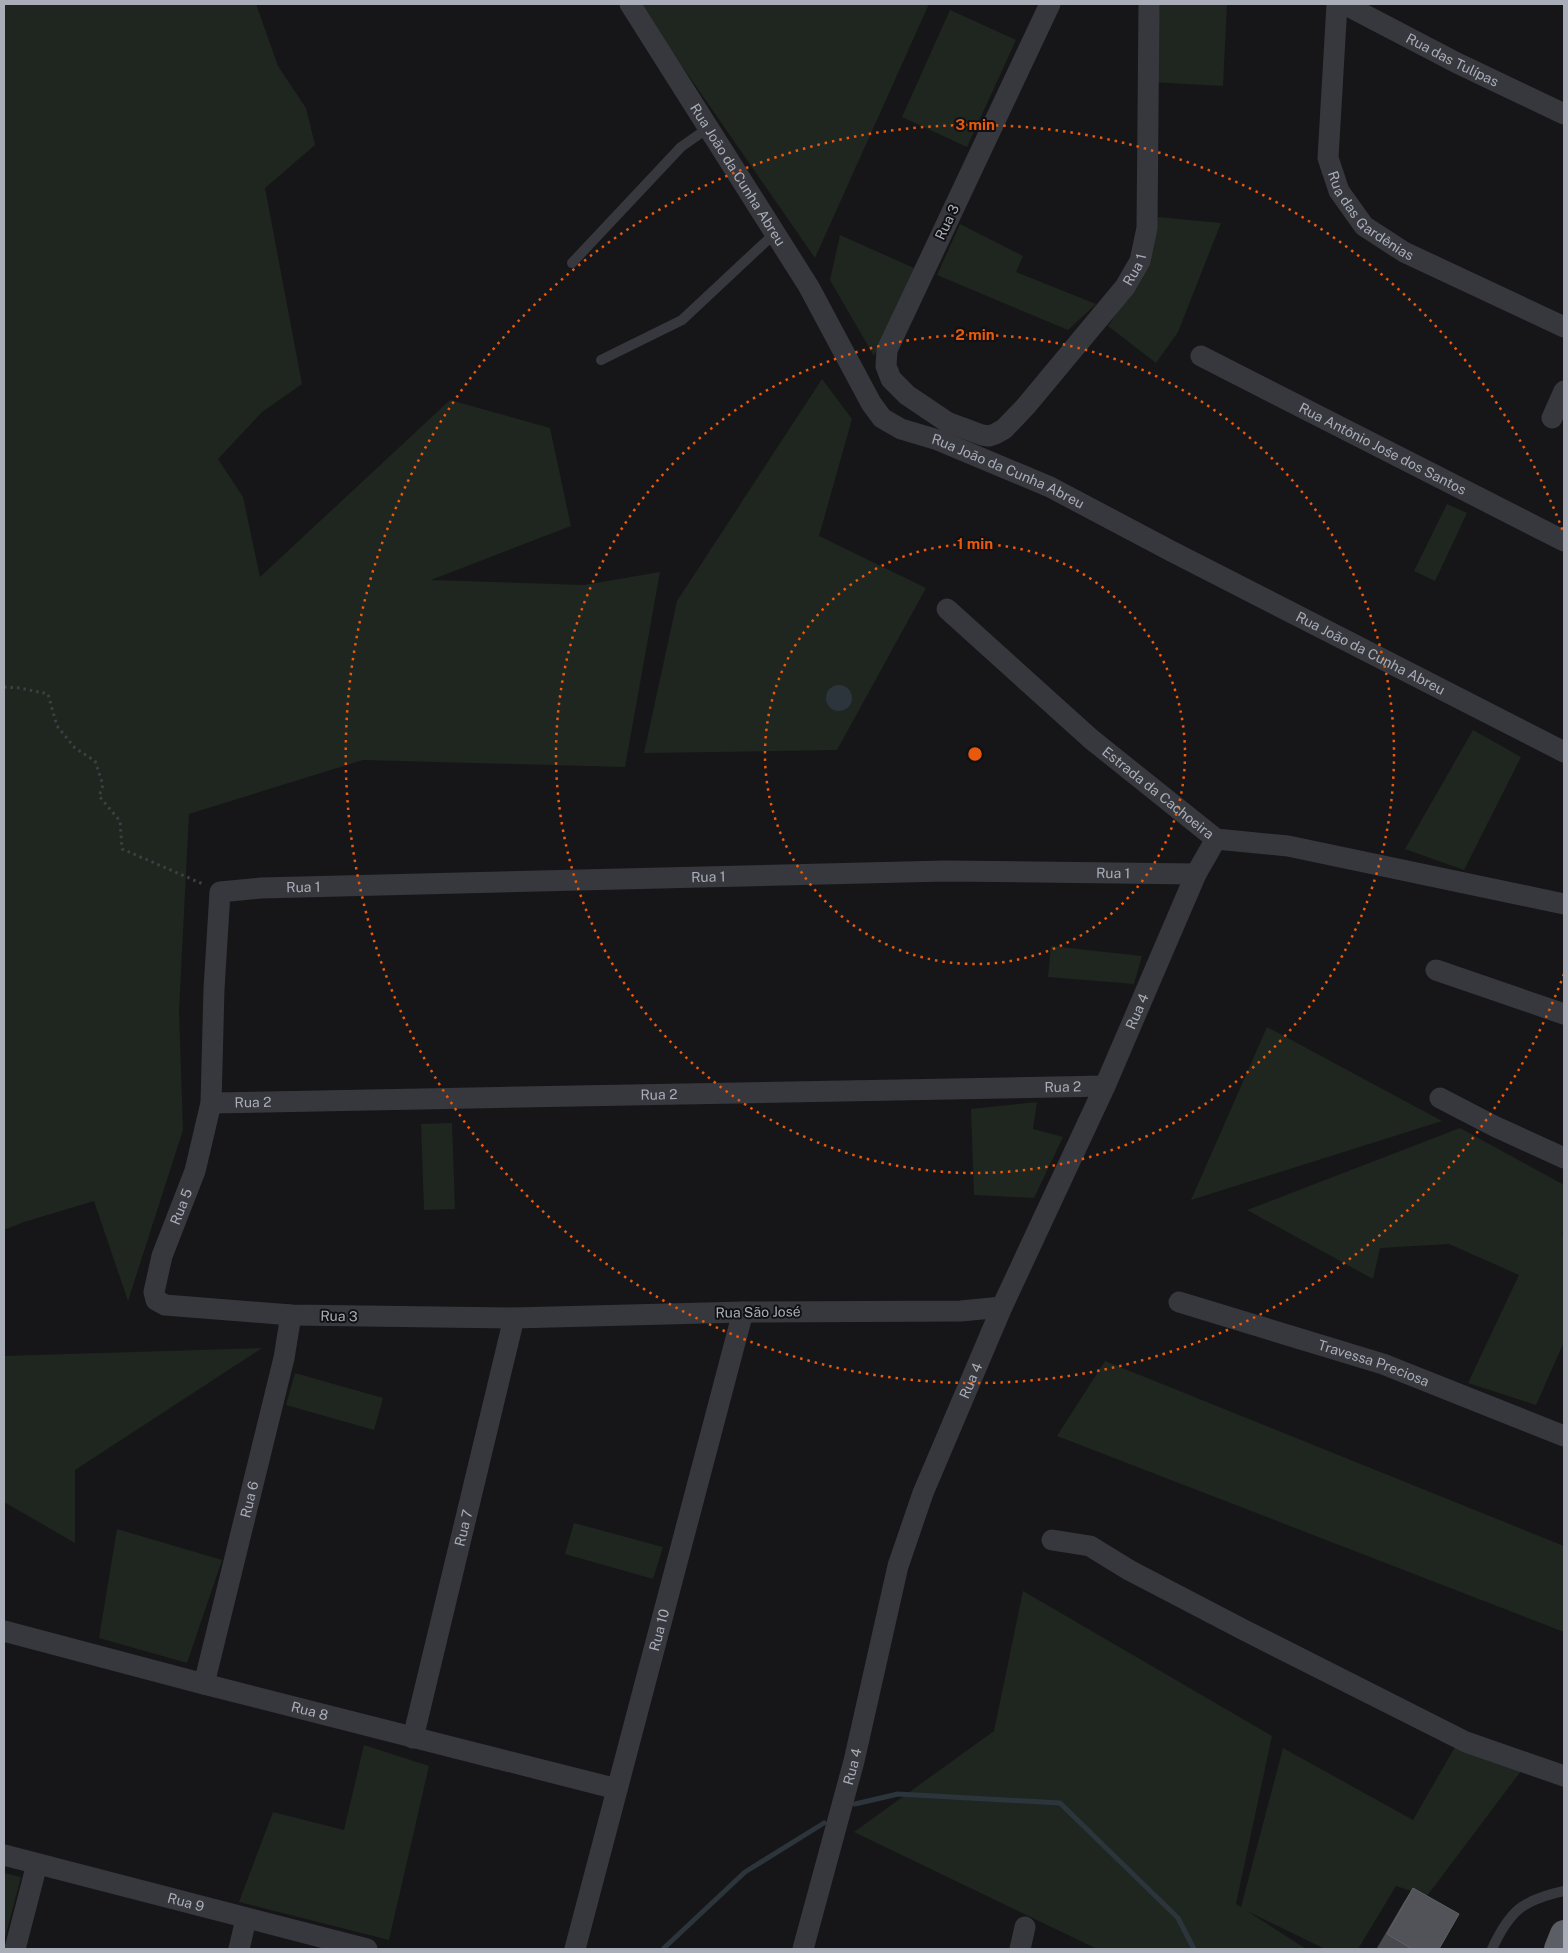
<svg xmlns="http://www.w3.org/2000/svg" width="1568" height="1953" font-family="'Public Sans',sans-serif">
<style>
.green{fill:#1e261f}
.water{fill:#2c353c}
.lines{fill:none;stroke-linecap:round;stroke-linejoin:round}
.stream{stroke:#2c353c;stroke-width:5}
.path{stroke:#3d3f44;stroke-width:3;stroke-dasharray:2.5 4;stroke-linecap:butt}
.service{stroke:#37383d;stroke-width:10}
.minor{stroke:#37383d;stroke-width:21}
.trunk{stroke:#5b5e65;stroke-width:28}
.wall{fill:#47494d}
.building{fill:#525359;stroke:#5f6168}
.ring{fill:none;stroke:#e8590c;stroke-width:2.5;stroke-dasharray:2.5 5}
.labels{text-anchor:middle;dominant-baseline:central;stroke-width:4;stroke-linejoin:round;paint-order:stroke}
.street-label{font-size:14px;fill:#a8adb8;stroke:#111113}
.centre{fill:#e8590c;stroke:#111113;stroke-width:2.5}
.ring-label{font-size:15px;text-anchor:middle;font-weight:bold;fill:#e8590c;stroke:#111113;stroke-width:4;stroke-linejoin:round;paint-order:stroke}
</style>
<rect width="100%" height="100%" fill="#161618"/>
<!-- green -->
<g class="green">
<path d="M4,4h252l22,62 28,42 9,37 -50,43 37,196 -40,28 -44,47 25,38 17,80 190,-177 100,28 21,98 -140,54 153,5 76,-13 -35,195 -262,-7 -174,54 -10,197 4,119 -55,171 -34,-100 -70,21 -20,8z"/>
<path d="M639,4h290l-114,254z"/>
<path d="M1155,4h72l-4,82 -72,-4z"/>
<path d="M950,10l66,30 -49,107 -65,-30z"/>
<path d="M1158,217l63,6 -43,109 -22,31 -48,-37 40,-60z"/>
<path d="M960,224l63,32 -7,16 80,32 -28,26 -131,-55z"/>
<path d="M840,235l74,33 -40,88 -44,-76z"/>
<path d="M822,379l30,40 -33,117 107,52 -89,162 -193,3 33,-152z"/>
<path d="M1447,504l20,9 -32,68 -21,-10z"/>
<path d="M1473,730l48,27 -57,113 -59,-21z"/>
<path d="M1051,946l91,10 -8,28 -86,-7z"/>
<path d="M1267,1027l175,94 -251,79z"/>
<path d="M1037,1102l-4,27 30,8 -29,61 -60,-3 -3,-86z"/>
<path d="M452,1123l3,86 -31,1 -3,-86z"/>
<path d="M1460,1128l104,57v44l-2,5 2,1v107l-28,63 -68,-22 51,-108 -70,-31 -69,4 -7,31 -126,-69z"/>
<path d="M262,1348l-187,122v73l-71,-41v-146z"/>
<path d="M1105,1361l459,185v86l-507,-196z"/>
<path d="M295,1373l88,25 -9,32 -88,-25z"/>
<path d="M574,1523l89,24 -10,32 -88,-25z"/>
<path d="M117,1529l105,31 -35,103 -88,-25z"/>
<path d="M1023,1591l249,145 -36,168 5,3 42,-159 130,72 42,-73 66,24 -94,125 -31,-10 -38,63h-33l-78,-38 59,38h-209l-243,-117 140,-101z"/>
<path d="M364,1745l65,21 -40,174 -150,-38 34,-90 71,18z"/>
<path d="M4,1873l17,4 -17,65z"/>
</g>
<!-- water -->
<circle class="water" cx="839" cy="698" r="13"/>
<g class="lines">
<!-- stream -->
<g class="stream">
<path d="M855,1804l43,-10 162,9 118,115 16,31"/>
<path d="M663,1949l82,-77 79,-49"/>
</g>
<!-- path -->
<path class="path" d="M4,687l16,1 28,6 9,32 18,22 20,13 8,24 -4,11 21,25 2,28 81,35"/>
<!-- service -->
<g class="service">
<path d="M572,263l109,-116 27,-19"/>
<path d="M601,360l81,-40 93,-87"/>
<path d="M1492,1949c18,-39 31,-49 72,-58"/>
</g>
<!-- minor -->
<g class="minor">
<path id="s1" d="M630,4l179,283 62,116 11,15 19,11 37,11 112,47 121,64 393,201"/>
<path id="s2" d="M1050,4l-163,346 -1,16 5,13 16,16 40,27 35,13 7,1 6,-2 9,-5 22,-23 99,-119 15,-26 7,-33 2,-224"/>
<path id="s3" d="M1337,4l-9,154 11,33 25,35 40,26 160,75"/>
<path id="s4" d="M1344,4l113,59 107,51"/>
<path id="s5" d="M1201,356l363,185"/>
<path d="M1552,418l12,-27"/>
<path id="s6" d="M947,609l144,130 125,100 72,7 276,58"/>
<path d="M1436,970l128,44"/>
<path d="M1440,1098l54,28 70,32"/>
<path id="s7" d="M211,1103l894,-17"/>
<path id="s8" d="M1179,1302l204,62 181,72"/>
<path id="s9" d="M1002,1307l-41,4 -218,1 -229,6 -223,-3 -126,-10 -9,-5 -2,-8 8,-36 33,-85 16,-68 3,-114 6,-97 41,-4 684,-17 251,3"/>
<path d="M1052,1540l38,6 39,24 115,60 222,112 98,34"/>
<path id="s10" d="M4,1631l200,53 413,105"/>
<path id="s11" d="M204,1684l80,-326 7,-43"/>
<path id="s12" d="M413,1738l101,-420"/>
<path id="s13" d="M4,1855l363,94"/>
<path d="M15,1949l22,-85"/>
<path d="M239,1949l7,-30"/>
<path id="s14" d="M575,1949l168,-637"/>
<path id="s15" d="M803,1949l51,-188 44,-195 25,-73 79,-186 103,-221 91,-212 20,-35"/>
<path d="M1020,1949l5,-22"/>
</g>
<!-- trunk -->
<path class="trunk" d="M1558,1949l6,-15"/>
</g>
<!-- wall -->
<path class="wall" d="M1413,1888l26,61h-60l-2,-1 27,-46z"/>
<!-- building -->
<path class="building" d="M1413,1888l46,26 -20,35h-27l-25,-15z"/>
<!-- distance rings -->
<g class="ring">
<circle cx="975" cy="754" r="210"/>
<circle cx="975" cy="754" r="419"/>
<path d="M1564 974A629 629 0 1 1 1564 534"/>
</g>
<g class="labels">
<!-- street labels -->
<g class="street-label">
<text stroke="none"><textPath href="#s4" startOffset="122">Rua das Tulípas</textPath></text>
<text stroke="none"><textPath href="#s1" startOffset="202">Rua João da Cunha Abreu</textPath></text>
<text stroke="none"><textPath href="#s3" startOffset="229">Rua das Gardênias</textPath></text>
<text transform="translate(947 222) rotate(-65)">Rua 3</text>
<text stroke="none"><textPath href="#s2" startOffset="751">Rua 1</textPath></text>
<text stroke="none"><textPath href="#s5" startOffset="204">Rua Antônio Jośe dos Santos</textPath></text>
<text stroke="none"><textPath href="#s1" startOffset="622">Rua João da Cunha Abreu</textPath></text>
<text stroke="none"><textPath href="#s1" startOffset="1028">Rua João da Cunha Abreu</textPath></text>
<text stroke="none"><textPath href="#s6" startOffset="280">Estrada da Cachoeira</textPath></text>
<text stroke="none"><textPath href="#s9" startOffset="2159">Rua 1</textPath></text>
<text stroke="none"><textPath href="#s9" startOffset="1754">Rua 1</textPath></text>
<text stroke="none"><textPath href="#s9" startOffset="1349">Rua 1</textPath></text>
<text stroke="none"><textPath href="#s15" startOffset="999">Rua 4</textPath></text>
<text stroke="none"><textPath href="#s7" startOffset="852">Rua 2</textPath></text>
<text stroke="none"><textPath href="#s7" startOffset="448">Rua 2</textPath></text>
<text stroke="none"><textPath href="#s7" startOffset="42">Rua 2</textPath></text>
<text stroke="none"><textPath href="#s9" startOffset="946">Rua 5</textPath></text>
<text transform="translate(758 1312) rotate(-1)">Rua São José</text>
<text transform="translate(339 1316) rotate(1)">Rua 3</text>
<text stroke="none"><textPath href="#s8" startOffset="204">Travessa Preciosa</textPath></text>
<text stroke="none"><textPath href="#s15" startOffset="594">Rua 4</textPath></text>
<text stroke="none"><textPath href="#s11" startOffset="190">Rua 6</textPath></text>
<text stroke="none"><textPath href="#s12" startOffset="216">Rua 7</textPath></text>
<text stroke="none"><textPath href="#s14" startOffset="330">Rua 10</textPath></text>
<text stroke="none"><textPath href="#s10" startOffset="316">Rua 8</textPath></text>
<text stroke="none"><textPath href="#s15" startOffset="189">Rua 4</textPath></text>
<text stroke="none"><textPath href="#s13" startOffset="188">Rua 9</textPath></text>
</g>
</g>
<circle cx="975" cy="754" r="8" class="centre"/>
<g class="ring-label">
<text x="975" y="130">3 min</text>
<text x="975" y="340">2 min</text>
<text x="975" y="549">1 min</text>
</g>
<!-- border -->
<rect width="1568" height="1953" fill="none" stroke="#a8adb8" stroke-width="10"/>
</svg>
